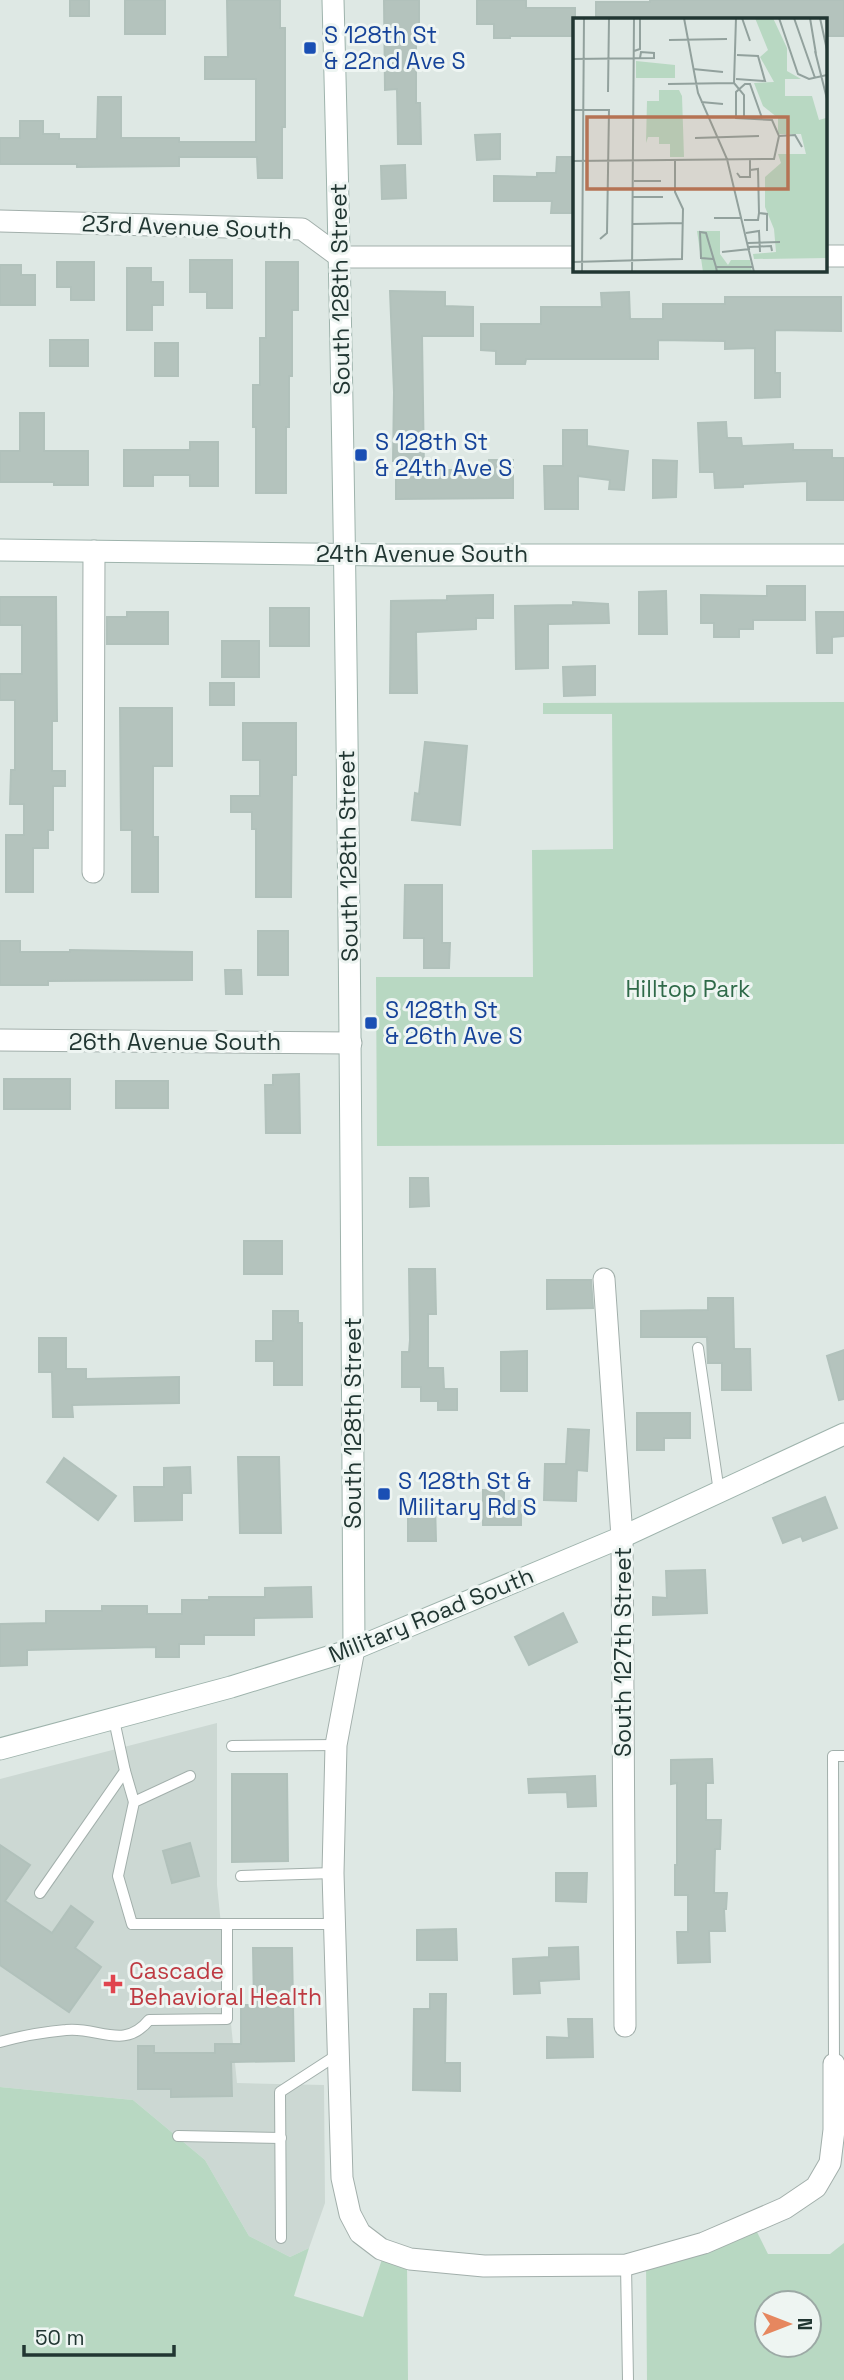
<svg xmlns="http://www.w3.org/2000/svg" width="844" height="2380" font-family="'Space Grotesk',sans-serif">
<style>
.built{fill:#ccd8d3}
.green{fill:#b8d8c2;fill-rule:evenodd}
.building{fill:#b4c3bd;stroke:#b1c1bb;stroke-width:2}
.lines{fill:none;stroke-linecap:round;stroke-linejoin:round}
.lane-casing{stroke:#a2afab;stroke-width:12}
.street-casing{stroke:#a2afab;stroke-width:23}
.secondary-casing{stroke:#9eb3ac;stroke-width:23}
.lane{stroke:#fff;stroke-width:10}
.street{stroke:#fff;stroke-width:21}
.secondary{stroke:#fff;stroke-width:21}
.transit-dot{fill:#1a4fb4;stroke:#eef5f2;stroke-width:2.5}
.health-dot{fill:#e0444e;stroke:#eef5f2;stroke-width:2.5}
.labels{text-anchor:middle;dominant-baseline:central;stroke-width:6;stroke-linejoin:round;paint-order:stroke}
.transit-label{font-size:23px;fill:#164399;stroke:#eef5f2;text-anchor:start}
.street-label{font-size:23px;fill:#213632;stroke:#eef5f2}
.park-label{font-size:23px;fill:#2f6a49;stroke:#eef5f2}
.health-label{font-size:23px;fill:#be3a42;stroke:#eef5f2;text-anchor:start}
.inset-road{fill:none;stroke:#92a19d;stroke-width:2}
.view{fill:#b57354;fill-opacity:0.15;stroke:#b57354;stroke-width:3.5}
.inset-edge{fill:none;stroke:#213632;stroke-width:3.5}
</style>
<rect width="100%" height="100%" fill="#dee8e4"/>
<!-- built -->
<path class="built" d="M217,1723v162l20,198 87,2 1,118 -16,45 -19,9 -41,-21 -44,-76 -72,-60 -133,-13v-308z"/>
<!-- green -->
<g class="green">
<path d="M844,702v442l-467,2 -1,-169h157l-1,-127 81,-1 -1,-135h-69v-11z"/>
<path d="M0,2087l133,13 72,60 44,76 41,21 19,-9 -15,48 69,21 21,-64 23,7 1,120h-408z"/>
<path d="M753,2224l15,30h62l14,-11v137h-197l-1,-119zM767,2303h42v42h-42z"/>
</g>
<!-- building -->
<g class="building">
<rect x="70" y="0" width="19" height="16"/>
<rect x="125" y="0" width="40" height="34"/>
<path d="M227,0h53v28h5v99h-3v51h-24l-1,-21h-78v9l-102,1v-3h-77v-26h20v-17h23v13h16v5h38l1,-42h23v41h58v4h77v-63h-51v-22h23z"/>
<path d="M384,0h35v27h-3v76h4l1,41h-23l-1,-55 -12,1z"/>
<path d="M477,0h49v8h49v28h-65v2h-16v-14h-17z"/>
<path d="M650,0h194v36h-19v-17h-229v-17h54z"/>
<path d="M500,134v25l-23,1 -2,-25z"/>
<path d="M557,157h18v56h-24l1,-12h-58v-25l43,1v-4h19z"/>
<path d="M405,165l1,33 -24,1 -1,-33z"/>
<path d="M190,260h42v48h-25v-16h-17z"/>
<path d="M57,262h37v38h-23v-13h-14z"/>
<path d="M266,262h32v48h-6v66h-3v51h-3v66h-30v-66h-3v-42h7v-47h6z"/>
<path d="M0,265h21v10h14v30h-35z"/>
<path d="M127,268h24v14h12v23h-11v25h-25z"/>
<path d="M390,291l55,1v14l28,1v29h-51l2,134h65v-10h24v38l-117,1v-38h-3l1,-69z"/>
<path d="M629,292l1,27h33v-15h62v-7h116v34l-66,-1v43h5v24l-25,1v-50l-30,1v-8l-67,-1v19h-132l-1,5h-29v-13l-15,-1v-26h60v-17h61l-1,-14z"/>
<rect x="50" y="340" width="38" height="26"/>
<rect x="155" y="343" width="23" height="33"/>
<path d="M20,413h24v38h44v34h-34v-3h-54v-31h20z"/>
<path d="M726,422l1,16h14l1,8 51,-2v6h39v8h12v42h-37v-19l-64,3v3l-28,1 -1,-16h-14l-2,-49z"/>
<path d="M563,430h24v16l41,5 -4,39 -15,-1 1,-9 -32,-4v33h-33l-1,-43h19z"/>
<path d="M190,442h28v44h-28v-11h-37v11h-29v-36h66z"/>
<path d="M653,460l24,1 -1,36 -23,1z"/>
<path d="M767,586h38v34h-52v9h-14v8h-25v-14h-13v-28l66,1z"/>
<path d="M666,591l1,43h-28v-42z"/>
<path d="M493,595v23h-17v11l-60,3 1,61h-27l1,-92 56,-1v-4z"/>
<path d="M0,597h56l1,124h-5v50h13v15h-12v44h-5v18h-15v44h-27v-57h18v-31h-14l1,-34h4v-70h-15v-26h22v-49h-22z"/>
<path d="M573,602l35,2 1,19 -61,1v44l-32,1 -1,-63 58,-1z"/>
<rect x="270" y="608" width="39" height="38"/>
<path d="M127,612h41v32h-61v-27h20z"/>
<path d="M816,612h28v24l-12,1v16h-15z"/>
<rect x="222" y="641" width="37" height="36"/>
<path d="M595,666v29l-31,1 -1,-29z"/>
<rect x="210" y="683" width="24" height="22"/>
<path d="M120,708h52v58h-19v71h5v55h-26v-62h-11z"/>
<path d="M243,723h53v52h-4l-1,122h-35v-68h-4v-17h-21v-16h29v-36h-17z"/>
<path d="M425,742l42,4 -7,79 -48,-5 3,-27 4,1z"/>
<path d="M405,885h37v58h8l-1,25h-25v-30h-20z"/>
<rect x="258" y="931" width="30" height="44"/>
<path d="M0,941h20v11h50v-2l122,2v28l-144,1v4h-48z"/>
<path d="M225,970h16l1,24h-16z"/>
<path d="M299,1074l1,59h-34l-1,-48h8v-10z"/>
<rect x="4" y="1079" width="66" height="30"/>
<rect x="116" y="1081" width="52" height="27"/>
<path d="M410,1178h18l1,28 -19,1z"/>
<rect x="244" y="1241" width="38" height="33"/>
<path d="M409,1269h26l1,45h-8v54h15l1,21h13v21h-19v-9h-17v-14h-19v-35h7l1,-12z"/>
<path d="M547,1280h44l2,28 -46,1z"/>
<path d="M708,1298h25l1,51h16l1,41h-29v-27h-14l-1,-26h-66v-26l67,-1z"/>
<path d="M273,1311h25v12h4v62h-28v-24h-18v-20h17z"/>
<path d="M39,1338h27v31h20v10l93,-2v26l-107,2 1,12h-20l-1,-45h-13z"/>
<path d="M844,1350v49l-5,1 -12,-44z"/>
<path d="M527,1351v40h-26v-39z"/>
<path d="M637,1413h53v25h-26v12h-27z"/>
<path d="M568,1429l21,1 -2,41 -10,-1 -1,31 -32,-1 1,-36h21z"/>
<path d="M238,1457h41l2,76h-41z"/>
<path d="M64,1458l52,38 -18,24 -51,-38z"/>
<path d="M190,1467l1,26h-9v27l-47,1 -1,-34h30v-19z"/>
<path d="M483,1490l21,1v10h17v24h-38z"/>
<path d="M825,1497l12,31 -34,13 -2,-5 -18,7 -10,-25z"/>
<path d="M408,1503h27l1,38h-28z"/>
<path d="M705,1570l2,43 -54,2v-18l14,1 -1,-27z"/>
<path d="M311,1587l1,30 -58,1v17h-50v9h-25v13h-23v-10l-129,3v15l-27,1v-42l46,-1v-12h56v-5h45v8h35v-14h27v-3h56v-9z"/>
<path d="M563,1613l14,29 -48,23 -14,-28z"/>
<path d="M712,1759l1,24h-7v37h15l-1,29h-5l-1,44h13l-1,16h-2l1,22h-16l1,31 -32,1 -1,-31h11v-37h-13v-30h2v-82l-6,1v-24z"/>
<path d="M232,1774h55l1,87 -56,1z"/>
<path d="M595,1776l1,30 -28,1 -1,-15 -38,1 -1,-14z"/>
<path d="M190,1843l9,33 -27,7 -9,-32z"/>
<path d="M0,1845l30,20 -25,36 47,32 19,-27 22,16 -18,26 26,19 -32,45 -69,-47z"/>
<path d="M556,1873h31l-1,29 -30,-1z"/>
<path d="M456,1929l1,31h-40v-30z"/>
<path d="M578,1947l1,32 -40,2 1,12 -26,1 -1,-35 36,-2v-9z"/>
<path d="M253,1948h39l2,113 -63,1 1,34 -61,1v-8h-33v-43h16v7h61v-9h26v-39h13z"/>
<path d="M430,1994h16l-1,69h15v28l-47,-1 1,-81h16z"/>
<path d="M568,2019h24l1,38 -46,1v-21l22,1z"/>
</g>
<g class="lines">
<!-- lane casing -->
<g class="lane-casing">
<g id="lane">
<path d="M698,1348l21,144"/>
<path d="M232,1746l104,-1"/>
<path d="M125,1771l9,31"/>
<path d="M190,1776l-56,26 -16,74 14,48h203"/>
<path d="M241,1876l92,-3"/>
<path d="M40,1893l85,-122 -11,-51"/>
<path d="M0,2042c21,-6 44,-10 66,-12 31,-4 58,21 83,-10l78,-1v-94"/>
<path d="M838,2063l-4,1 -1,-308h11"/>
<path d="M178,2136l103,2"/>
<path d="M281,2238l-1,-146 57,-37"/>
<path d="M626,2265l2,115"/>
</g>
</g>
<!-- street casing -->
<g class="street-casing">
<g id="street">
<path d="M0,221l302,8 38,28h234"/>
<path d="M825,256h19"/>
<path d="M93,872l1,-321"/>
<path d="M0,1040l351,3"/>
<path d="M604,1279l18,258 3,489"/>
<path d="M354,1649l-18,96 -3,128 9,305 8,36 10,19 21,16 29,10 74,7 142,-1 78,-22 81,-35 31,-21 14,-24 4,-33v-66"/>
</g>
</g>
<!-- secondary casing -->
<g class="secondary-casing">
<g id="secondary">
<path d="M333,0c15,550 18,1100 21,1649"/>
<path d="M0,550l383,5h461"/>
<path d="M0,1749l231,-62 123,-38 268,-112 222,-103"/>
</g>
</g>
<!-- lane -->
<use href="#lane" class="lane"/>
<!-- street -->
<use href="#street" class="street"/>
<!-- secondary -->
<use href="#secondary" class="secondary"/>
</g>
<!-- markers -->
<g class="transit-dot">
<rect x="303" y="41" width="14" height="14" rx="3.5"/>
<rect x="354" y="448" width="14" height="14" rx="3.5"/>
<rect x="364" y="1016" width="14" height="14" rx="3.5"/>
<rect x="377" y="1487" width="14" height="14" rx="3.5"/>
</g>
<path class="health-dot" d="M109.5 1973.5h7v7h7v7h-7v7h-7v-7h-7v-7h7z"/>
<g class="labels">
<!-- transit labels -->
<g class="transit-label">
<text x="324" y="35">S 128th St<tspan x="324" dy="26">&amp; 22nd Ave S</tspan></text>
<text x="375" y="442">S 128th St<tspan x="375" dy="26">&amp; 24th Ave S</tspan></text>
<text x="385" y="1010">S 128th St<tspan x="385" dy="26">&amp; 26th Ave S</tspan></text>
<text x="398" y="1481">S 128th St &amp;<tspan x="398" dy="26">Military Rd S</tspan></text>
</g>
<!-- street labels -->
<g class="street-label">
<text transform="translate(187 227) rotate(2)">23rd Avenue South</text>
<text transform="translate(340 289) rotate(-91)">South 128th Street</text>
<text x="422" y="554">24th Avenue South</text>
<text transform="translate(348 856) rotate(-91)">South 128th Street</text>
<text x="175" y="1042">26th Avenue South</text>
<text transform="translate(353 1423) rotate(-90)">South 128th Street</text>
<text transform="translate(431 1615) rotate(-22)">Military Road South</text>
<text transform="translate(623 1652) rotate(-90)">South 127th Street</text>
</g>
<!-- park labels -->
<g class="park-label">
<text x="688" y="989">Hilltop Park</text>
</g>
<!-- health labels -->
<g class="health-label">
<text x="129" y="1971">Cascade<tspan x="129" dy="26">Behavioral Health</tspan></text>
</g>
</g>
<!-- overview -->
<g transform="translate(573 18)">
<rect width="254" height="254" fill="#dee8e4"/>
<path d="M182,0h18l14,30v23l14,8h-16v17h27l7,24 7,-2 1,140 -73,1 -1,-5 23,-2 -2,-23 -9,-22v-30l16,-14 -3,-9h28l-5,-20h-23v-16l-15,-12 -9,-23 20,-1 -14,-25 8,-7zM63,43l39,4v13h-39zM86,72h20l3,6 2,61h-14v-13h-11v-7h-11l-2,6 1,-42h12zM124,213h23v23l8,11 3,-5h19l2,12h-49z" fill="#b8d8c2"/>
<path class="inset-road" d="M111,0l14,75 29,66 27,113M169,0l8,23M206,0l19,56 11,5 18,-4M221,0l21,60M237,0l6,36M247,0l7,32M96,22l58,-1M61,33l6,-2v-31M242,33l12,48M0,41l81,-1v-5l-13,-1 -1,6M120,51l30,3M163,61l29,2 -7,-25 -21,-1M161,65l10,12v23M95,66l66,-1 2,-65M35,74l1,-74M128,84l22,2M0,92h36l-2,123 -7,6M206,118l16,-1 7,12M122,120l64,-2M0,143l201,-2 5,-23 -7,-16 -36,-2v-26l9,-8h5l12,34M164,155l3,4h10v-17M61,163h27M60,179h30M186,195l8,1v17M141,200h28M171,202h14l1,-7 -1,-44 -8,1M60,206l49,-1M173,215l13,-2 1,21M175,225l32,-1M176,229l22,-1 1,5M149,234l28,-3M140,241l-12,-1 -1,-26 6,1 10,34 1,5M0,244l109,-3 1,-50 -8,-17v-33M143,249h37M9,254l2,-254M59,254l2,-254"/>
<path class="view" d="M14,99h201v72h-201z"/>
<rect width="254" height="254" class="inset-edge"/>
</g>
<!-- north arrow -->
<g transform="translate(788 2324) rotate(90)"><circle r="33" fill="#eef5f2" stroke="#9ca9a5" stroke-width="2"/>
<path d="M0-5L12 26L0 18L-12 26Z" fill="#e6875f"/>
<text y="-10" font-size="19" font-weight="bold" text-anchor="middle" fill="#213632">N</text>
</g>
<!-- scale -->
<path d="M24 2345v10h150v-10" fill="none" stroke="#213632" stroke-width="3.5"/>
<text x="35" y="2345" font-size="21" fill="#213632" stroke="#eef5f2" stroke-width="5" paint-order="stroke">50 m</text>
</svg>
